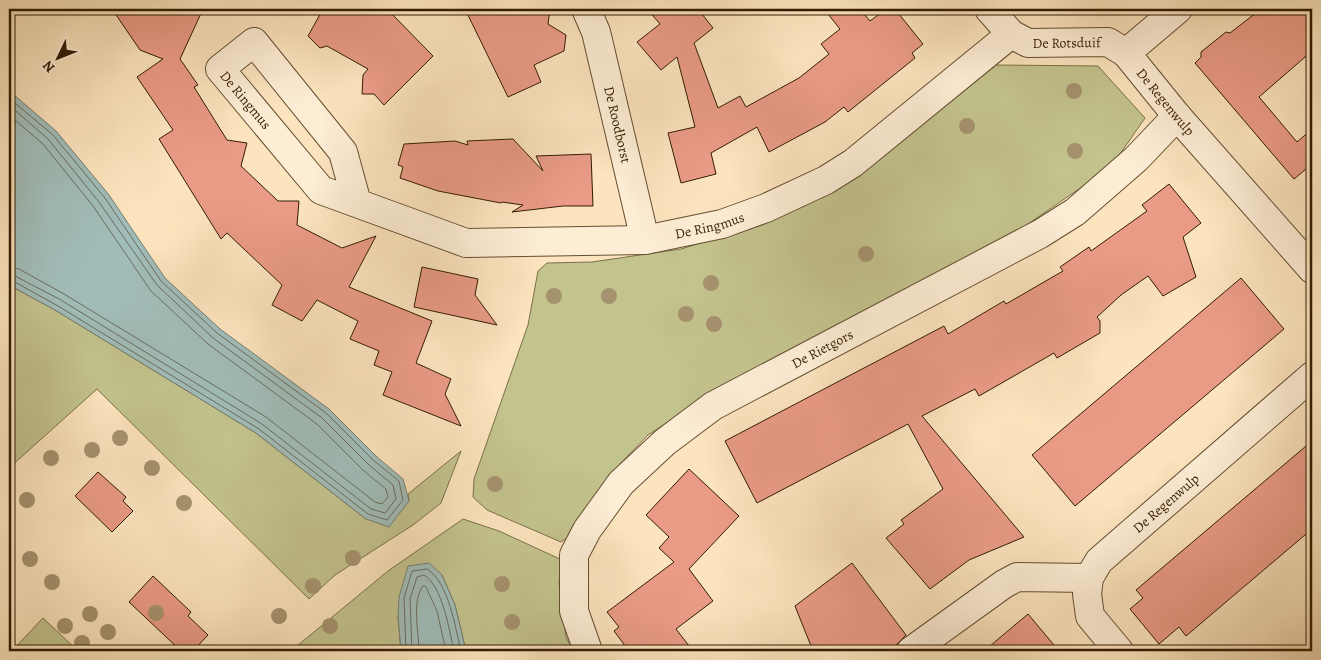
<svg xmlns="http://www.w3.org/2000/svg" width="1321" height="660" font-family="Alegreya,serif">
<style>
.green{fill:#c3c38e;stroke:#7a7048}
.water{fill:#a1bdb9;stroke:#757d70}
.lines{fill:none;stroke-linecap:round;stroke-linejoin:round}
.shore{stroke:#6a6c5e;stroke-width:1}
.building{fill:#ea9b86;stroke:#321c02}
.minor-casing{stroke:#644e31;stroke-width:30}
.minor{stroke:#fdedd5;stroke-width:28}
.tree{fill:#a5926e}
.labels{text-anchor:middle;dominant-baseline:central;stroke-width:4.5;stroke-linejoin:round;paint-order:stroke}
.street-label{font-size:14px;fill:#321c02;stroke:#fdedd5}
</style>
<rect width="100%" height="100%" fill="#fce4be"/>
<filter id="stains"><feTurbulence type="fractalNoise" baseFrequency=".004" numOctaves="4"/><feColorMatrix values="0 0 0 0 .2 0 0 0 0 .09 0 0 0 0 .02 0 0 0 .5 -.17"/></filter>
<radialGradient id="worn" r=".72"><stop offset=".6" stop-color="#630" stop-opacity="0"/><stop offset="1" stop-color="#630" stop-opacity=".3"/></radialGradient>
<!-- green -->
<g class="green">
<path d="M996,65l102,1 47,52 -34,49 -105,72 -312,166 -46,30 -31,32 -31,41 -15,27 -10,7 -74,-32 -14,-13 1,-18 54,-154 10,-54 9,-8 45,-1 89,-13 84,-26 91,-45 75,-63z"/>
<path d="M9,285l46,25 201,123 110,86 43,-18 -1,-7 53,-43 -20,52 -28,22 -78,50 -26,24 -212,-210 -88,79z"/>
<path d="M463,519l36,12 63,29 -3,23 7,54 7,14h-107l-11,-46 -13,-30 -44,41 3,35h-110l97,-80z"/>
<path d="M43,618l35,33h-66z"/>
</g>
<!-- water -->
<g class="water">
<path d="M9,92l4,2 43,37 53,64 56,83 55,51 109,80 48,48 26,22 6,22 -20,26 -23,-8 -110,-86 -201,-123 -46,-25z"/>
<path d="M429,563l13,12 13,30 11,46h-65l-3,-35 1,-19 9,-31z"/>
</g>
<g class="lines">
<!-- shore -->
<g class="shore">
<path d="M9,98l44,37 52,63 56,83 56,52 109,80 47,47 26,21 4,19 -16,20 -19,-6 -109,-85 -201,-123 -45,-25h-4"/>
<path d="M9,105l39,34 51,63 58,83 56,53 109,80 47,47 24,20 3,14 -11,14 -14,-4 -109,-85 -201,-124 -46,-24 -6,-2"/>
<path d="M9,115l34,29 50,62 58,85 57,53 109,80 47,47 22,18 2,8 -6,7 -7,-2 -109,-85 -202,-123 -45,-25 -10,-2"/>
<path d="M406,651l-2,-53 8,-27 15,-2c22,14 28,58 34,82"/>
<path d="M412,651l-2,-52 7,-22 7,-2c19,12 25,55 30,76"/>
<path d="M419,651c0,-17 -8,-53 5,-66l2,2 11,24 9,40"/>
</g>
</g>
<!-- building -->
<g class="building">
<path d="M112,9h91l-23,50 18,26 -4,2 33,53 20,3 -6,23 37,35h21l-2,24 45,23 34,-12 -27,51 83,34 -16,42 35,16 -6,15 16,32 -78,-31 9,-23 -18,-7 5,-14 -29,-12 8,-18 -41,-21 -15,21 -30,-16 10,-20 -55,-52 -6,6 -62,-100 14,-9 -36,-53 26,-18 -23,-9z"/>
<path d="M323,9h64l46,47 -49,49 -10,-11h-12l1,-19 5,-6 -41,-23 -7,2 -12,-12z"/>
<path d="M465,9h85l-2,15 18,11 -2,16 -30,14 7,17 -33,15z"/>
<path d="M647,9h51l15,19 -19,15 24,65 22,-12 6,11 53,-29 30,-24 -8,-10 19,-15 -16,-20h36l10,12 16,-12h9l28,35 -11,9 3,5 -67,54 -4,-5 -19,15 -56,30 -12,-25 -46,26 5,21 -35,9 -13,-50 27,-6 -18,-70 -16,13 -24,-28 23,-18z"/>
<path d="M1261,9h51v42l-53,46 38,45 15,-13v35l-18,15 -99,-116 6,-6v-5l25,-20 4,1z"/>
<path d="M513,139l30,32 -7,-15 55,-2 2,52h-30l-51,6 11,-7 -21,-3 -1,1 -63,-12 -38,-13 3,-11 -5,-2 6,-21 51,-3 13,4 -1,-4z"/>
<path d="M1169,184l32,39 -18,14 13,40 -33,19 -15,-20 -27,19 -24,22 3,4v12l-43,25 -3,-5 -75,43 -4,-7 -53,27 102,121 -55,23 -39,29 -44,-51 18,-14 -3,-4 42,-31 -35,-65 -151,79 -32,-62 219,-115 4,8 56,-33 2,3 57,-33 -3,-4 29,-20 2,4 56,-40 -5,-6z"/>
<path d="M422,267l56,12 -3,16 22,30 -83,-18z"/>
<path d="M1241,278l43,51 -209,177 -43,-51z"/>
<path d="M1312,441v88l-126,107 -7,-9 -20,17 -29,-35 13,-11 -7,-8z"/>
<path d="M689,469l50,47 -50,53 24,32 -37,28 17,22h-64l-15,-20 5,-4 -12,-15 67,-50 -15,-14 10,-11 -23,-22z"/>
<path d="M98,472l28,25 -3,4 10,10 -21,21 -37,-36z"/>
<path d="M852,563l54,72 -9,9 -1,7h-36l-4,-6 -10,6h-33l-18,-45z"/>
<path d="M153,576l38,36 -3,4 20,19 -15,16h-12l-52,-49z"/>
<path d="M1028,614l31,37h-75z"/>
</g>
<g class="lines">
<!-- minor casing -->
<g class="minor-casing">
<g id="minor">
<path id="s1" d="M586,9l10,23 49,208"/>
<path id="s2" d="M989,9l22,25 17,9 80,-1 18,11"/>
<path id="s3" d="M1178,9l-52,44 51,63 135,153"/>
<path id="s4" d="M357,203l-14,-51 -89,-110 -34,27 101,121 145,53 179,-3 77,-16 44,-16 60,-28 27,-17 158,-129"/>
<path id="s5" d="M588,651l-14,-40v-56l13,-25 34,-47 44,-41 48,-36 327,-172 35,-22 61,-53 41,-43"/>
<path d="M911,651l93,-67 13,-7 72,1"/>
<path id="s6" d="M1119,651l-29,-35 -3,-22 2,-16 10,-17 213,-185"/>
</g>
</g>
<!-- minor -->
<use href="#minor" class="minor"/>
</g>
<!-- trees -->
<g class="tree">
<circle cx="1074" cy="91" r="8"/>
<circle cx="967" cy="126" r="8"/>
<circle cx="1075" cy="151" r="8"/>
<circle cx="866" cy="254" r="8"/>
<circle cx="711" cy="283" r="8"/>
<circle cx="554" cy="296" r="8"/>
<circle cx="609" cy="296" r="8"/>
<circle cx="686" cy="314" r="8"/>
<circle cx="714" cy="324" r="8"/>
<circle cx="120" cy="438" r="8"/>
<circle cx="92" cy="450" r="8"/>
<circle cx="51" cy="458" r="8"/>
<circle cx="152" cy="468" r="8"/>
<circle cx="495" cy="484" r="8"/>
<circle cx="27" cy="500" r="8"/>
<circle cx="184" cy="503" r="8"/>
<circle cx="353" cy="558" r="8"/>
<circle cx="30" cy="559" r="8"/>
<circle cx="52" cy="582" r="8"/>
<circle cx="502" cy="584" r="8"/>
<circle cx="313" cy="586" r="8"/>
<circle cx="156" cy="613" r="8"/>
<circle cx="90" cy="614" r="8"/>
<circle cx="279" cy="616" r="8"/>
<circle cx="512" cy="622" r="8"/>
<circle cx="65" cy="626" r="8"/>
<circle cx="330" cy="626" r="8"/>
<circle cx="108" cy="632" r="8"/>
<circle cx="82" cy="643" r="8"/>
</g>
<g class="labels">
<!-- street labels -->
<g class="street-label">
<text stroke="none"><textPath href="#s2" startOffset="91">De Rotsduif</textPath></text>
<text stroke="none"><textPath href="#s4" startOffset="278">De Ringmus</textPath></text>
<text stroke="none"><textPath href="#s3" startOffset="131">De Regenwulp</textPath></text>
<text stroke="none"><textPath href="#s1" startOffset="120">De Roodborst</textPath></text>
<text stroke="none"><textPath href="#s4" startOffset="795">De Ringmus</textPath></text>
<text stroke="none"><textPath href="#s5" startOffset="428">De Rietgors</textPath></text>
<text stroke="none"><textPath href="#s6" startOffset="192">De Regenwulp</textPath></text>
</g>
</g>
<!-- margin -->
<rect width="1321" height="660" fill="none" stroke="#fce4be" stroke-width="30"/>
<rect x="10" y="10" width="1301" height="640" fill="none" stroke="#321c02" stroke-width="2.5"/>
<rect x="15" y="15" width="1291" height="630" fill="none" stroke="#321c02"/>
<!-- north arrow -->
<g transform="translate(58 58) rotate(227)" stroke="#fdedd5" stroke-width="4" paint-order="stroke">
<path d="M0-4L9 19L0 12L-9 19Z" fill="#321c02"/>
<text y="-8" font-size="14" font-weight="bold" text-anchor="middle" fill="#321c02">N</text>
</g>
<rect width="100%" height="100%" filter="url(#stains)"/>
<rect width="100%" height="100%" fill="url(#worn)"/>
</svg>
